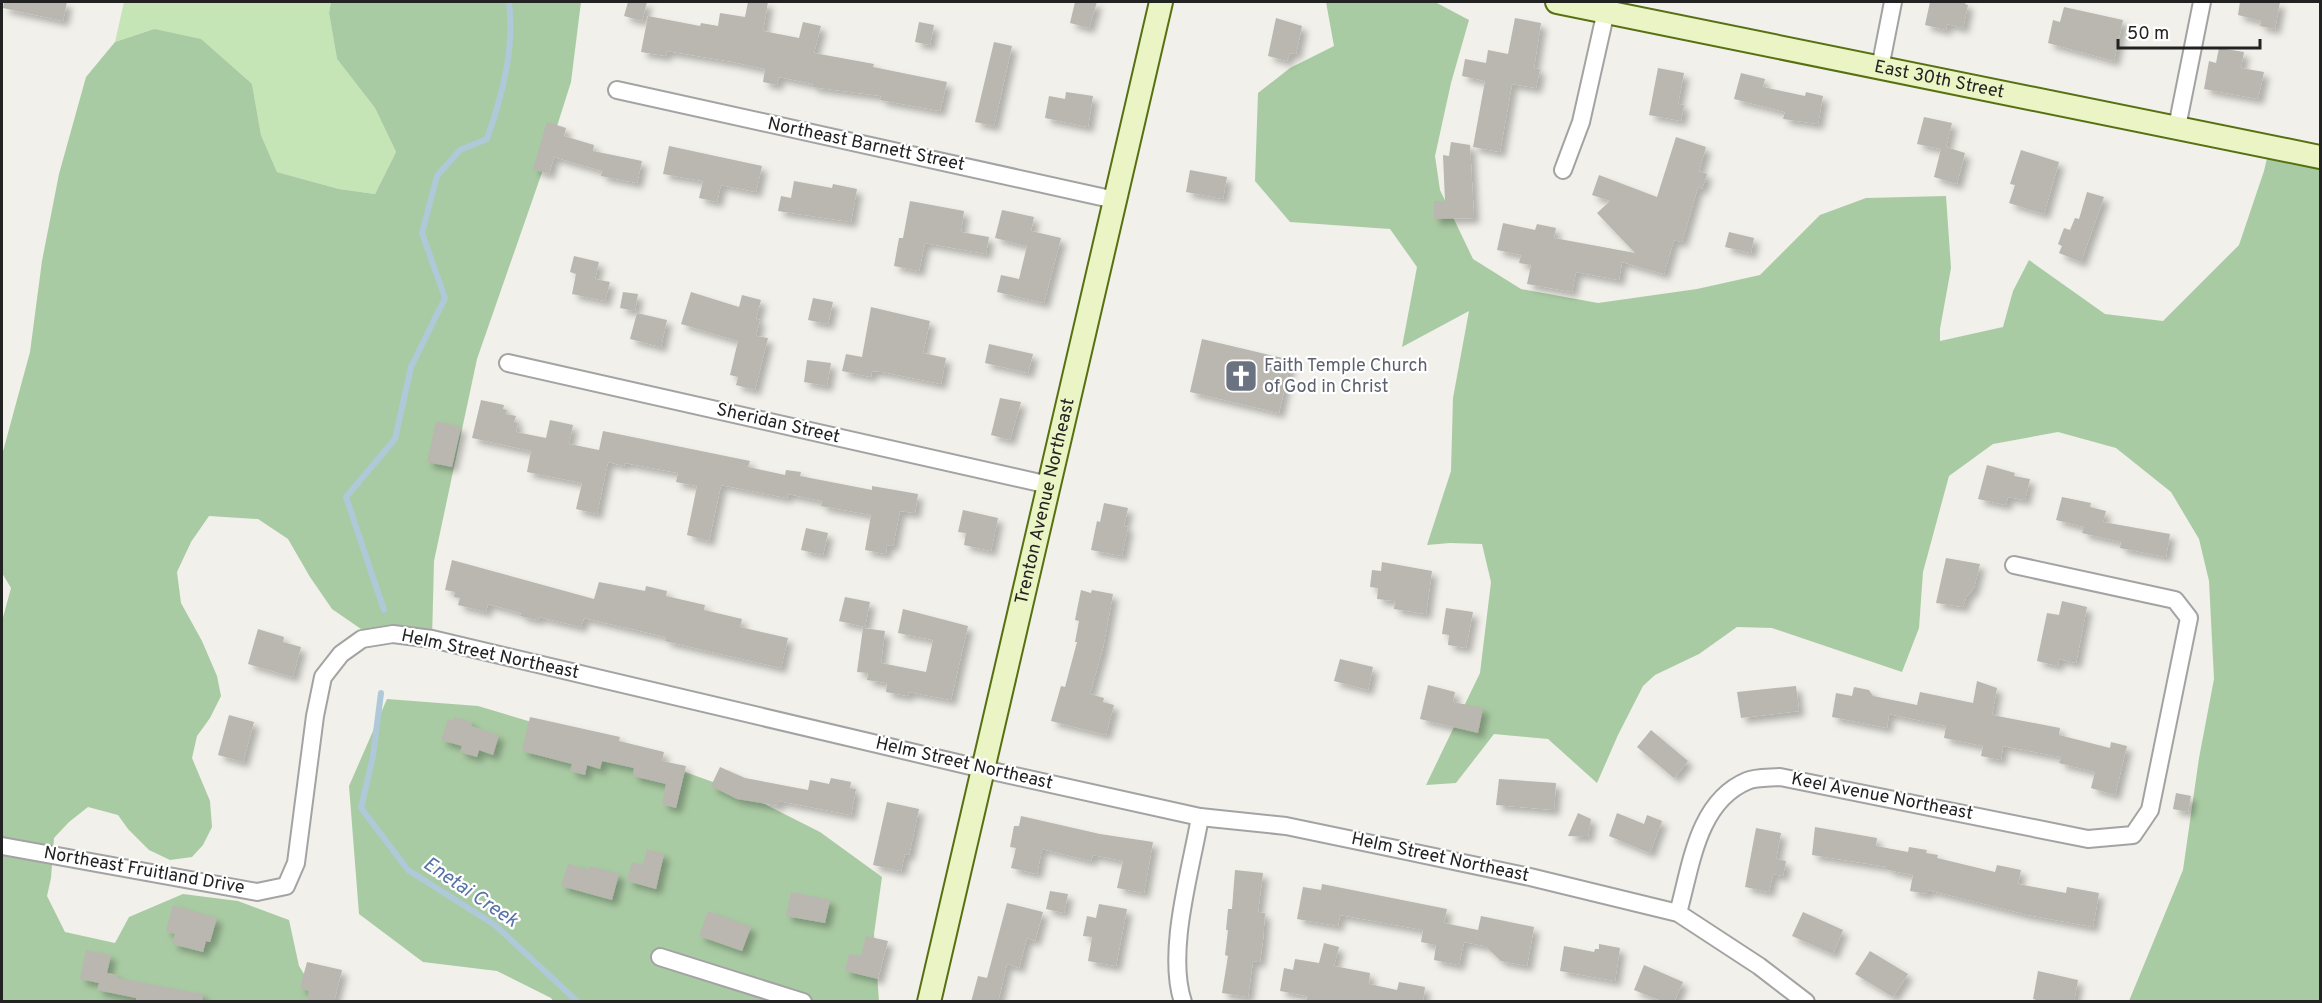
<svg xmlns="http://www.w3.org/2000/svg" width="2322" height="1003" font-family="Overpass,sans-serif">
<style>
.grass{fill:#c5e5b6}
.forest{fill:#a9cba3}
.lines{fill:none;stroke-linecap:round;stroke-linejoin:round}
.stream{stroke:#afc9d9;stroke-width:6}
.building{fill:#bab6b0;filter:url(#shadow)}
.street-casing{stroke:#a3a3a3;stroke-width:20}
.secondary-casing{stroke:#567012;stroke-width:26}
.street{stroke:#fff;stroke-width:16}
.secondary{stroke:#eaf4c5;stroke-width:22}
.labels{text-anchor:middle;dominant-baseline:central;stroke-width:4.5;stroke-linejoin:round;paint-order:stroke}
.street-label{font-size:18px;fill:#222;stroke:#fff}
.worship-label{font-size:18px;fill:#5b616d;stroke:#fff;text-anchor:start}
.water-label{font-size:20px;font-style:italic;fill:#5873a8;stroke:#fff}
</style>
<defs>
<filter id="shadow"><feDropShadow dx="5.5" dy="5.5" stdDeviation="3" flood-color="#0004"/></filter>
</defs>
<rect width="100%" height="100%" fill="#f1f0ea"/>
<!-- grass -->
<path class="grass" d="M124,2h207l-2,11 8,46 38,49 21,44 -21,42 -36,-5 -62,-17 -16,-37 -9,-51 -98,-55 -39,13z"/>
<!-- forest -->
<g class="forest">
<path d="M331,2h250l-10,80 -25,79 -69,198 -43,202 -2,78 -71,-10 -29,-20 -22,-32 -22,-38 -30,-20 -49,-3 -18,26 -14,30 4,31 21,38 15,35 4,20 -11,22 -13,18 -5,22 18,43 2,26 -9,18 -11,12 -22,3 -21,-10 -21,-21 -10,-14 -30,-8 -19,15 -15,16 -3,40 -4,18 18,36 50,11 14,-26 54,-23 55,7 51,19 10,46 22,35h-319v-380l9,-33 -9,-15v-118l28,-103 12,-91 17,-87 27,-97 29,-35 39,-13 47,10 51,45 9,51 16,37 62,17 36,5 21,-42 -21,-44 -38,-49 -8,-46z"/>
<path d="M1326,2h109l34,18 -18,63 -16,73 5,34 33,69 48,30 77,14 99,-14 63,-14 60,-60 46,-17 80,-2 5,72 -11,61v12l63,-14 10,-36 16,-31 76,54 58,7 76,-76 25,-74 6,-25 50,11v844h-191l54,-131 16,-112 15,-79 -5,-98 -10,-42 -28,-47 -55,-44 -58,-16 -65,12 -44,32 -26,96 -4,56 -17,44 -130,-44 -35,-1 -38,27 -44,21 -12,11 -25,49 -21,48 -49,-44 -54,-5 -38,49 -30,2 54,-112 11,-91 -9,-38 -32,-1 -23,2 24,-74 2,-73 16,-87 -67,36 15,-80 -27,-38 -100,-7 -35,-41 3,-88 32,-25 44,-22z"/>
<path d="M387,699l91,7 140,42 123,44 79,40 62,45 -8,57 5,67h-326l-2,-3 -54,-27 -74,-9 -64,-48 -10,-128z"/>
</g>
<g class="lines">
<!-- stream -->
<g class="stream">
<path d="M384,610l-38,-113 49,-58 16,-72 34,-69 -23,-65 15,-57 23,-26 27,-11c15,-43 28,-91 22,-137"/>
<path d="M381,693l-8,63 -12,52 47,62 87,55 83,77"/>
</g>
</g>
<!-- building -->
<g class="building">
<path d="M4,2h63l-4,19 -60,-13z"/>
<path d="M628,2h19l-5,19 -18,-5z"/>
<path d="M748,2h20l-5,29 36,7 4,-16 18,4 -7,27 60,11 -1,3 74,15 -7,29 -60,-11 1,-4 -69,-9 1,-3 -34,-7 -2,8 -14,-3 2,-13 -32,-7 -66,-11 -1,5 -25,-4 7,-36 52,10 1,-3 17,3 2,-13 25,4z"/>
<path d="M1075,2h22l-8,26 -19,-5z"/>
<path d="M1930,2h36l-1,2 3,1 -5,23 -16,-4 -1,6 -21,-5z"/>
<path d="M2240,2h40l-5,27 -15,-3 1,-5 -23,-6z"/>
<path d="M2064,7l59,13 -9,41 -66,-18 5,-23 7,2z"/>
<path d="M1276,18l26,8 -6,28 -6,-1 -3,8 -19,-5z"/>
<path d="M1515,18l26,5 -7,45 6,1 -4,19 -24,-4 -12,68 -27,-5 12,-66 -23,-5 3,-17 21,4 2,-13 20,4z"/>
<path d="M919,22l15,3 -4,20 -15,-3z"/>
<path d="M994,42l18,4 -18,80 -19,-4z"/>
<path d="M2219,48l25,4 -3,16 23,4 -6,27 -54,-10 5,-28 7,2z"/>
<path d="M1658,68l26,5 -6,31 6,1 -3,16 -32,-6z"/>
<path d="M1741,73l24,6 -2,8 42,9 1,-4 17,4 -5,28 -35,-5 2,-7 -51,-13z"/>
<path d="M1066,92l27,4 -5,31 -43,-9 4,-22 16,3z"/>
<path d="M1924,117l28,6 -6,24 19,6 -8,31 -23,-7 7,-28 -24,-5z"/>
<path d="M547,122l19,6 -2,8 30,9 -1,6 49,10 -5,22 -36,-7 1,-5 -48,-14 -5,17 -16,-5z"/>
<path d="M1676,137l30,10 -7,24 8,3 -5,15 -4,-2 -16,55 -8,-2 -10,34 -42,-12 -3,18 -43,-8 -4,20 -45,-8 4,-19 -12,-2 2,-8 -24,-5 6,-27 32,7 2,-6 19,4 -2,10 81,15 -38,-40 13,-12 -18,-6 7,-20 58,22z"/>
<path d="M1451,142l19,3 4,73 -40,1v-18h11l-2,-46 6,1z"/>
<path d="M669,146l93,20 -6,26 -35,-7 -4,17 -18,-4 4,-17 -40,-7z"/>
<path d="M2021,150l38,12 -15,52 -35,-11 6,-18 -5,-1z"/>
<path d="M1190,170l37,7 -4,22 -37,-7z"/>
<path d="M794,181l38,7 1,-4 24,5 -6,33 -73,-11 3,-15 10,2z"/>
<path d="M2087,192l17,5 -23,65 -22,-9 3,-7 -4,-2 6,-16 6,2 5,-12 4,1z"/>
<path d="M910,201l54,10 -3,21 28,5 -3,17 -61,-11 -6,28 -25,-5 5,-28h4z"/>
<path d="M1002,210l32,7 -3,14 30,7 -17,65 -47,-11 4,-17 18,4 8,-33 -32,-8z"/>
<path d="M1729,232l25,6 -3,15 -26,-6z"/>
<path d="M574,256l25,6 -4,17 15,3 -5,19 -33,-7 4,-20 -6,-2z"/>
<path d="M623,292l15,2 -3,17 -15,-3z"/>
<path d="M691,292l48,15 3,-12 19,5 -5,19 4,1 -4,16 12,2 -13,52 -19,-5 2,-8 -8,-2 8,-34 -57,-17z"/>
<path d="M813,298l20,4 -5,22 -20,-4z"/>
<path d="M871,307l59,14 -7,32 23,5 -5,26 -58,-12 -11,-1 -1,6 -29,-6 4,-17 16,3z"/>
<path d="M637,313l30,7 -6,27 -31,-8z"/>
<path d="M1202,339l89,21 -12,53 -89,-21z"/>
<path d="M989,344l44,10 -5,19 -43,-10z"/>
<path d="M807,360l24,3 -4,23 -23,-4z"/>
<path d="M1000,398l21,4 -11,38 -19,-5z"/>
<path d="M481,400l23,5 -1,4 4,1 -1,4 10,2 -2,6 4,1 -2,9 30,6 4,-18 23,5 -4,19 30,6 4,-19 147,30 -2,6 37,8 1,-5 15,2 -1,4 72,14v-4l46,8 -3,19 -15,-2 -7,35 -6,-1 -1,9 -21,-4 6,-35 -50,-9 1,-5 -34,-7 -1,4 -66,-13 -12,56 -22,-6 10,-49 -21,-4 2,-9 -53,-10 -1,3 -16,-4 -11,52 -21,-5 6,-26 -55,-11 4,-21 -59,-13z"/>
<path d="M436,421l25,6 -9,40 -25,-5z"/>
<path d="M1987,465l28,8 -1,3 16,3 -5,21 -17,-3 -2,8 -28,-6z"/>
<path d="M2062,497l29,6 -1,4 16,4 -3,11 67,12 -4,23 -46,-9 1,-6 -39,-9 2,-6 -28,-7z"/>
<path d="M1104,503l24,5 -4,18 4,1 -6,29 -31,-6 6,-29 3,1z"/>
<path d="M963,510l35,8 -7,33 -27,-6 2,-12 -8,-1z"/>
<path d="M806,528l22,5 -5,22 -22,-5z"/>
<path d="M1946,558l34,6 -6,24 -8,9 -3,10 -27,-4z"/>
<path d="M452,560l142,39 5,-17 46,9 1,-5 21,5 -1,5 39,9 -1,5 38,9 -2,8 48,11 -7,30 -116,-27 1,-4 -82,-19 -3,9 -42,-10 -1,3 -18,-4 1,-3 -33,-9 -2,8 -28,-7 2,-7 -6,-1 1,-5 -10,-2z"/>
<path d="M1382,562l50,9 -6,43 -32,-5 1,-8 -18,-2 1,-11 -8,-1 2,-17 9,1z"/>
<path d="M1081,590l10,3 1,-3 21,4 -10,54 -13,46 14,4 -1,4 11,3 -8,30 -55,-14 10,-35 4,1 12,-45h-2l4,-21 -4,-1z"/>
<path d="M845,597l25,5 -5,25 -26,-6z"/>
<path d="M2062,601l25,6 -11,56 -17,-4 -1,7 -21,-5 10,-48 12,2z"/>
<path d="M1446,608l27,4 -7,36 -18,-3 1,-10 -7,-1z"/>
<path d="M903,609l65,17 -17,74 -42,-8 -1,4 -22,-4 1,-9 -20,-3 1,-7 -11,-1 6,-44 22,3 -4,32 45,9 7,-32 -35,-7z"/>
<path d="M258,629l26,8 -1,5 18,5 -8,30 -45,-13z"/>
<path d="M1340,659l33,8 -5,23 -34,-9z"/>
<path d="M1977,681l20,7 -5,27 68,13 -1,7 51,13 1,-6 16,4 -12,49 -24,-7 4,-16 -36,-9 2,-6 -58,-11 -2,14 -20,-4 2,-10 -39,-8 2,-12 -57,-12 -2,14 -55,-11 4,-24 16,3 2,-9 15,3 4,6 44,9 3,-13 53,11z"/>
<path d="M1428,685l27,7 -2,10 30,6 -5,25 -58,-14z"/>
<path d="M1796,686l3,25 -58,7 -4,-26z"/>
<path d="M229,715l25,7 -11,40 -25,-7z"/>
<path d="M454,717l18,5 -1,4 28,9 -6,20 -14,-5 -2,7 -17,-5 2,-6 -21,-6 7,-21 5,2z"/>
<path d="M530,717l90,20 -1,4 45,11 -2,9 24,5 -10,42 -14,-4 4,-20 -33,-8 1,-8 -32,-7 -2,8 -13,-4 -2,10 -15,-4 2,-7 -50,-13z"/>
<path d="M1651,730l37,31 -14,17 -37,-31z"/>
<path d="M720,767l25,11 63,12 2,-10 19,4 2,-6 20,4 -1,6 6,1 -5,26 -72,-14v5l-42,-7 -26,-13z"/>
<path d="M1499,779l57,4 -2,27 -58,-5z"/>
<path d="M2176,793l15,3 -3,16 -15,-3z"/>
<path d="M887,802l32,7 -10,46 -4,-1 -4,17 -28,-6z"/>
<path d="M1578,813l13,6 -3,18 -20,-1z"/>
<path d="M1617,813l27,11 3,-9 15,6 -12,32 -41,-17z"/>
<path d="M1021,816l79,18 53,8 -9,51 -27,-5 6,-27 -30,-6 -2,6 -49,-12 -5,25 -26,-6 5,-20 -6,-1 4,-21h5z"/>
<path d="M1815,827l62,11 -1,8 32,6 1,-5 18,3 -1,3 12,2 -1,3 58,14 2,-7 24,5 -3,14 48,9 1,-6 32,6 -6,34 -65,-12 -100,-25v4l-18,-3 3,-16 -25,-5v-3l-76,-12z"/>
<path d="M1756,828l25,5 -5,26 10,2 -3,15 -10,-2 -4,18 -24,-5z"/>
<path d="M647,849l17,5 -8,35 -29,-8 5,-19 11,3z"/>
<path d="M568,864l21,6 1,-4 29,8 -7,26 -51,-14z"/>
<path d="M1235,870l28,3 -5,39 7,1 -2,27 -3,22 -7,-1 -5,36 -26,-4 6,-37 -3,-1 3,-25h-2l2,-21h4z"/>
<path d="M1322,884l125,25 -3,14 34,7 3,-14 53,11 -7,39 -26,-5 -16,-15 -21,-4 -5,23 -25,-5 2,-15 -15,-3 2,-12 -83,-15 -2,11 -41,-7 6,-32 18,3z"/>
<path d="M1050,891l18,3 -4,19 -18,-4z"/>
<path d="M791,892l39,8 -5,23 -39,-7z"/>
<path d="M1007,903l36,9 -8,29 -8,-3 -8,30 -12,-4 -9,38h-27l7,-26 9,2z"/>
<path d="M1099,904l28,5 -11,57 -28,-5 4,-24 -9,-1 4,-20 9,2z"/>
<path d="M173,905l44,13 -7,24 -4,-1 -3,11 -31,-8 3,-10 -9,-3z"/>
<path d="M708,911l43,16 -9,24 -43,-15z"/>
<path d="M1803,912l40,18 -10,24 -41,-18z"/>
<path d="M866,936l22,5 -10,38 -33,-8 4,-17 12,2z"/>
<path d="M1324,943l15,4 -5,19 36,7 -1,11 28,6 2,-8 26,5 -2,15h-117l1,-6 -27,-5 4,-23 9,2 2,-11 24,4z"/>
<path d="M1599,944l21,4 -5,33 -55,-10 4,-25 30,6 1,-3h4z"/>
<path d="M86,950l25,5 -4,18 11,2 -1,3 86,16 -1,8h-66v-4l-39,-8 2,-7 -19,-4z"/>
<path d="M1870,951l38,23 -15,23 -38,-23z"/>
<path d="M307,962l35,8 -8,32h-27l2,-11 -9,-3z"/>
<path d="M1644,965l39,17 -9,20h-10l-30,-12z"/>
<path d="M2038,971l40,9 -4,22h-31l-10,-3z"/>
</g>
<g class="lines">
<!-- street casing -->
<g class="street-casing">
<g id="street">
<path d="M1880,68l13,-66"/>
<path d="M617,90l498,110"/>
<path d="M2177,127l25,-125"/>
<path d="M1563,170l18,-48 27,-120"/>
<path d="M508,363l541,122"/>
<path d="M2,846l255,46 29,-6 10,-23 19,-147 8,-39 18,-23 21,-15 31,-5 39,5 551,130 217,48 86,9 125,26 119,25 148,36 81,53 47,36"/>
<path d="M1678,913c13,-46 19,-111 69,-132 9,-4 23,-3 33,-4l308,62 45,-4 17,-25 39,-192 -14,-18 -161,-35"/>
<path d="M660,957l143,45"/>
<path d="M1183,1002c-17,-50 8,-132 17,-185"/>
</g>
</g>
<!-- secondary casing -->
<g class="secondary-casing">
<g id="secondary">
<path id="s1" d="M1557,2l763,155"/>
<path id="s2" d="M929,1002l232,-1000"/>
</g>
</g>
<!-- street -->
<use href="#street" class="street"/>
<!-- secondary -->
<use href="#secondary" class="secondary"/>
</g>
<!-- icons -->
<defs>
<g id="church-square" transform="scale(1.725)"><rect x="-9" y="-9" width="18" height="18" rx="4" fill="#6b7280" stroke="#fff"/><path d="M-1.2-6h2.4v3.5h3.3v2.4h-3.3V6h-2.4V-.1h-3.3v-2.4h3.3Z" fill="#fff"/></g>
</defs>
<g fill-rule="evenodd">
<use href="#church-square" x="1241" y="376"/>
</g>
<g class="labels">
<!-- street labels -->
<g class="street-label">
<text stroke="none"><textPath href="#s1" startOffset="390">East 30th Street</textPath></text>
<text transform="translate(866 145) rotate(12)">Northeast Barnett Street</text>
<text transform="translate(778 424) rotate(13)">Sheridan Street</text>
<text stroke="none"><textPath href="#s2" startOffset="514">Trenton Avenue Northeast</textPath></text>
<text transform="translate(490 655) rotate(12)">Helm Street Northeast</text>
<text transform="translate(964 764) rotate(13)">Helm Street Northeast</text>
<text transform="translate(1882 797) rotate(11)">Keel Avenue Northeast</text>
<text transform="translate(1440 858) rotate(12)">Helm Street Northeast</text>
<text transform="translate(144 871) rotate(10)">Northeast Fruitland Drive</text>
</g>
<!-- worship labels -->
<g class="worship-label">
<text x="1264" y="366">Faith Temple Church<tspan x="1264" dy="21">of God in Christ</tspan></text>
</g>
<!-- water labels -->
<g class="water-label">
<text transform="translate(470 893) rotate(34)">Enetai Creek</text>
</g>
</g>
<!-- border -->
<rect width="2322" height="1003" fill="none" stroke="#222222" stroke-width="6"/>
<!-- scale -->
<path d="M2118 39v9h142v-9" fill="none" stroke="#222222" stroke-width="3"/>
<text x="2127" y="39" font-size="18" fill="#222222" stroke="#ffffff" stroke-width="4.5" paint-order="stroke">50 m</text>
</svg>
